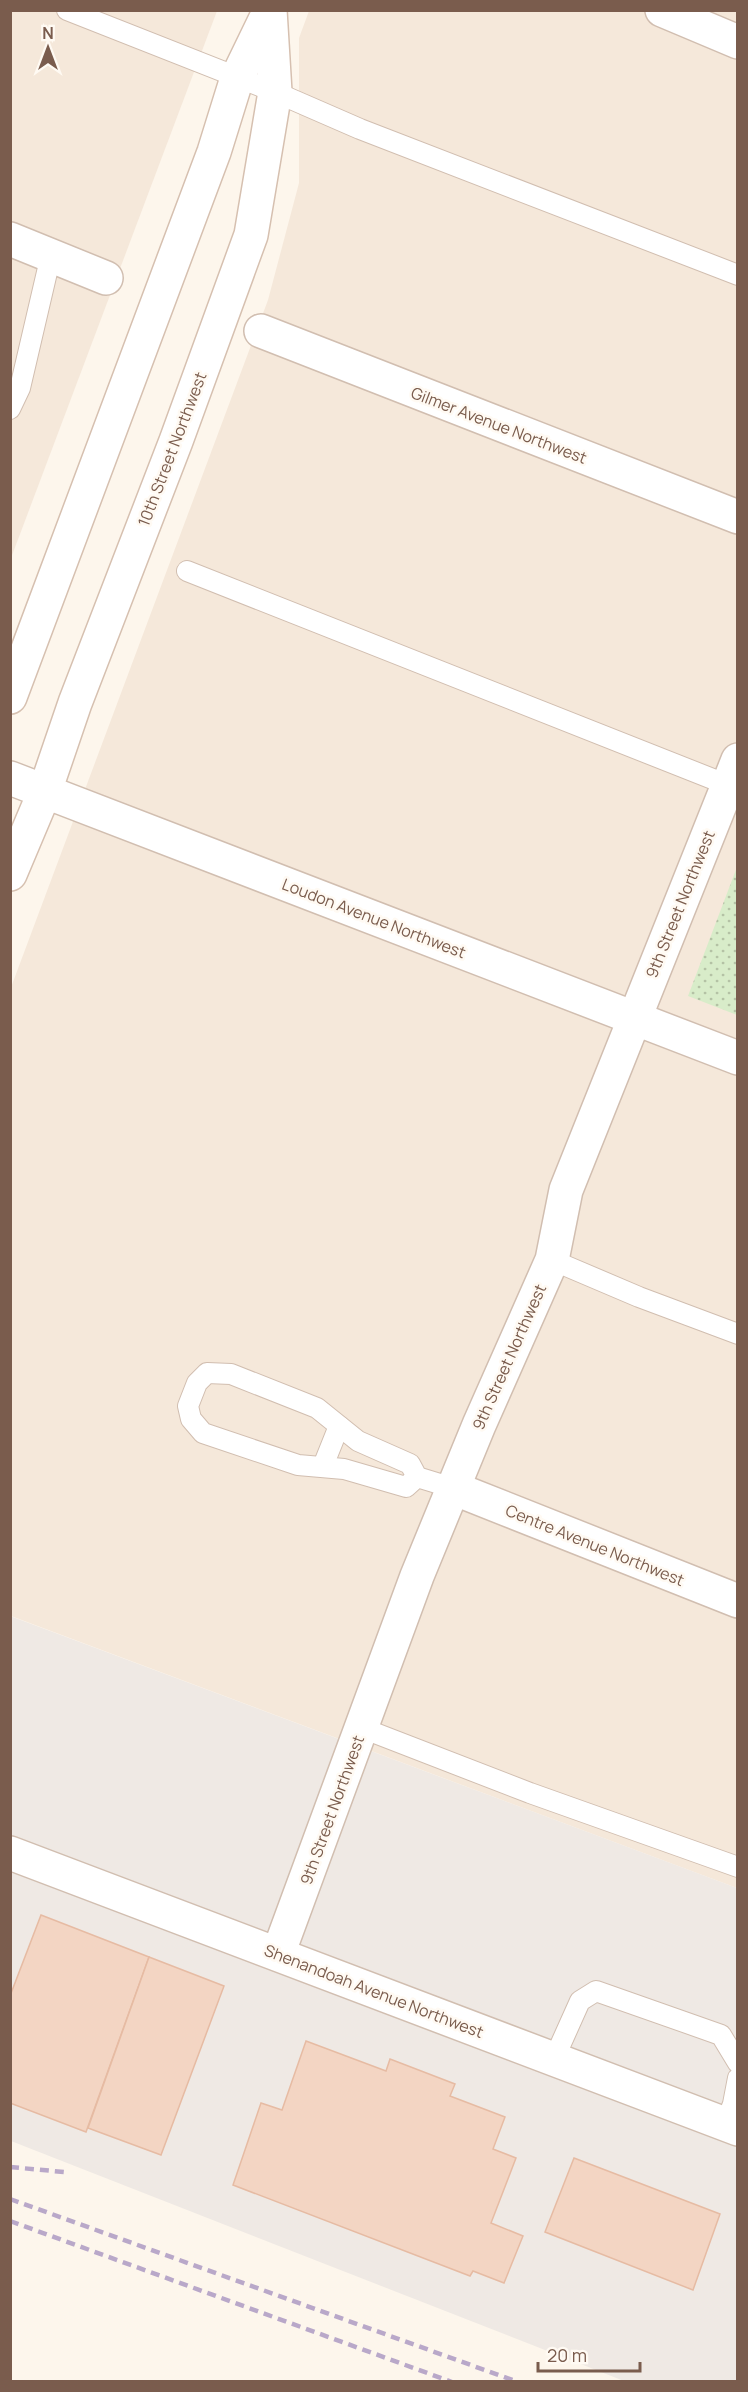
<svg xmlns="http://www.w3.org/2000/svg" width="748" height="2392" font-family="Manrope,sans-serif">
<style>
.residential{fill:#f5e8da}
.industrial{fill:#efe9e4}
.park{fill:url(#park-dots)}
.building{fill:#f3d5c3;stroke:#e6bba3;stroke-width:1.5}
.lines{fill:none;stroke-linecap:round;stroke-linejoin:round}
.service-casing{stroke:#d1beb0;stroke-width:22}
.minor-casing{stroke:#d1beb0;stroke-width:36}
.tertiary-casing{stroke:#d1beb0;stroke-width:36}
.secondary-casing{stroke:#d6c0b0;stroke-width:36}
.service{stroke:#fff;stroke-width:20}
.minor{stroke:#fff;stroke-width:33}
.tertiary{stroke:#fff;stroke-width:33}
.secondary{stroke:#fff;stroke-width:33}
.rail{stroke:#b9a8c9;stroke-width:4.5;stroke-dasharray:9 6;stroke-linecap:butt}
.labels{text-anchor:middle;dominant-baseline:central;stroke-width:5;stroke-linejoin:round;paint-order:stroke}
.street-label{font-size:16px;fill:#7a5c4d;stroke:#fffaf3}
</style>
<defs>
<pattern id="park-dots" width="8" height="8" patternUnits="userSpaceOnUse" patternTransform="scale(1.5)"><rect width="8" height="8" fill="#d8ecc9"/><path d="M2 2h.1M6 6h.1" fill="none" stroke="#b4c2a5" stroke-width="1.8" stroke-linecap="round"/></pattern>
</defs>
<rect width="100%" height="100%" fill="#fdf6ec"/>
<!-- residential -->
<g class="residential">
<path d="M11,11h206l-206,547z"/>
<path d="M309,11h428v1877l-726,-272 -1,-626 258,-690 31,-117v-145z"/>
</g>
<!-- industrial -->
<path class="industrial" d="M10,1616l727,272v493h-113l-613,-240z"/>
<!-- park -->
<path class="park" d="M737,867l1,148h-1l-49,-19z"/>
<!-- building -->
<g class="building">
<path d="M41,1915l108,42 -63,175 -76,-29v-107z"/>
<path d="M149,1957l75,29 -63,169 -73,-27z"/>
<path d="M306,2041l80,30 4,-12 65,25 -5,12 55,21 -12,32 23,9 -25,65 32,13 -19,47 -31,-12 -3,5 -237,-91 28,-82 21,7z"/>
<path d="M574,2158l146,56 -27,76 -148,-58z"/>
</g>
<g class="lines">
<!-- service casing -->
<g class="service-casing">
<g id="service">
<path d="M67,10l208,82 85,37 378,146"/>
<path d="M10,409l10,-21 31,-133"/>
<path d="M187,571l551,218"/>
<path d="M552,1260l87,37 99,37"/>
<path d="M323,1466l16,-40"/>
<path d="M417,1477l-11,10 -62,-18 -46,-4 -95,-32 -12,-14 -3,-13 9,-23 10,-10 24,1 86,34 41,33 52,23 7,13 36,11"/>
<path d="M362,1728l168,65 208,74"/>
<path d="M554,2059l26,-58 16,-10 125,44 17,28"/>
<path d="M725,2125l8,-21 5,-26"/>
</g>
</g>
<!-- minor casing -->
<g class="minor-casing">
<g id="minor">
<path d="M662,10l76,32"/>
<path d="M10,239l96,39"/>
<path d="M261,331l477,186"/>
<path d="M10,778l728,280"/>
<path d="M453,1488l285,113"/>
<path d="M278,1954l139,-378 62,-151 73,-165 14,-70 172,-430"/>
</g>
</g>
<!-- tertiary casing -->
<g class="tertiary-casing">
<path id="tertiary" d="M10,1853l728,276"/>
</g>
<!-- secondary casing -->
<g class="secondary-casing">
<g id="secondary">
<path d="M10,697l204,-545 23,-74 32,-66"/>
<path d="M10,874l35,-83 30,-88 101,-262 75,-206 24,-143 -5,-82"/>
</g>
</g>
<!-- service -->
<use href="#service" class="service"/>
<!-- minor -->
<use href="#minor" class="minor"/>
<!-- tertiary -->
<use href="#tertiary" class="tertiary"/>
<!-- secondary -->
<use href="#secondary" class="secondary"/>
<!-- rail -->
<g class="rail">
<path d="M10,2167l54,5"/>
<path d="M10,2199l508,183"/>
<path d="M10,2221l442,161"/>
</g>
</g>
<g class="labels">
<!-- street labels -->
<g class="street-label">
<text transform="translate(499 425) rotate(21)">Gilmer Avenue Northwest</text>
<text transform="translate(172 449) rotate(-69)">10th Street Northwest</text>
<text transform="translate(680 904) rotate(-68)">9th Street Northwest</text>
<text transform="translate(374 918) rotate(21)">Loudon Avenue Northwest</text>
<text transform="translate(509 1357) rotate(-66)">9th Street Northwest</text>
<text transform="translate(595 1545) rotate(22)">Centre Avenue Northwest</text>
<text transform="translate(332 1810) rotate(-70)">9th Street Northwest</text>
<text transform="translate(374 1991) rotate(21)">Shenandoah Avenue Northwest</text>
</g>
</g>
<!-- border -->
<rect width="748" height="2392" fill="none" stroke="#7a5c4d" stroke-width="24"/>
<!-- north arrow -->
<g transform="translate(48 48)" stroke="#fffaf3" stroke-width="4.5" paint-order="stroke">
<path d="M0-4.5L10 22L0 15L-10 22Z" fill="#7a5c4d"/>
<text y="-9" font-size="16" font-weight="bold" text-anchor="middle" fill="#7a5c4d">N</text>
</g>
<!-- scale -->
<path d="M538 2362v9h102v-9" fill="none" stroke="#7a5c4d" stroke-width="3"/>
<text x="547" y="2362" font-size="18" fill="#7a5c4d" stroke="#fffaf3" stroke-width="4.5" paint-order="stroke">20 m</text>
</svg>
